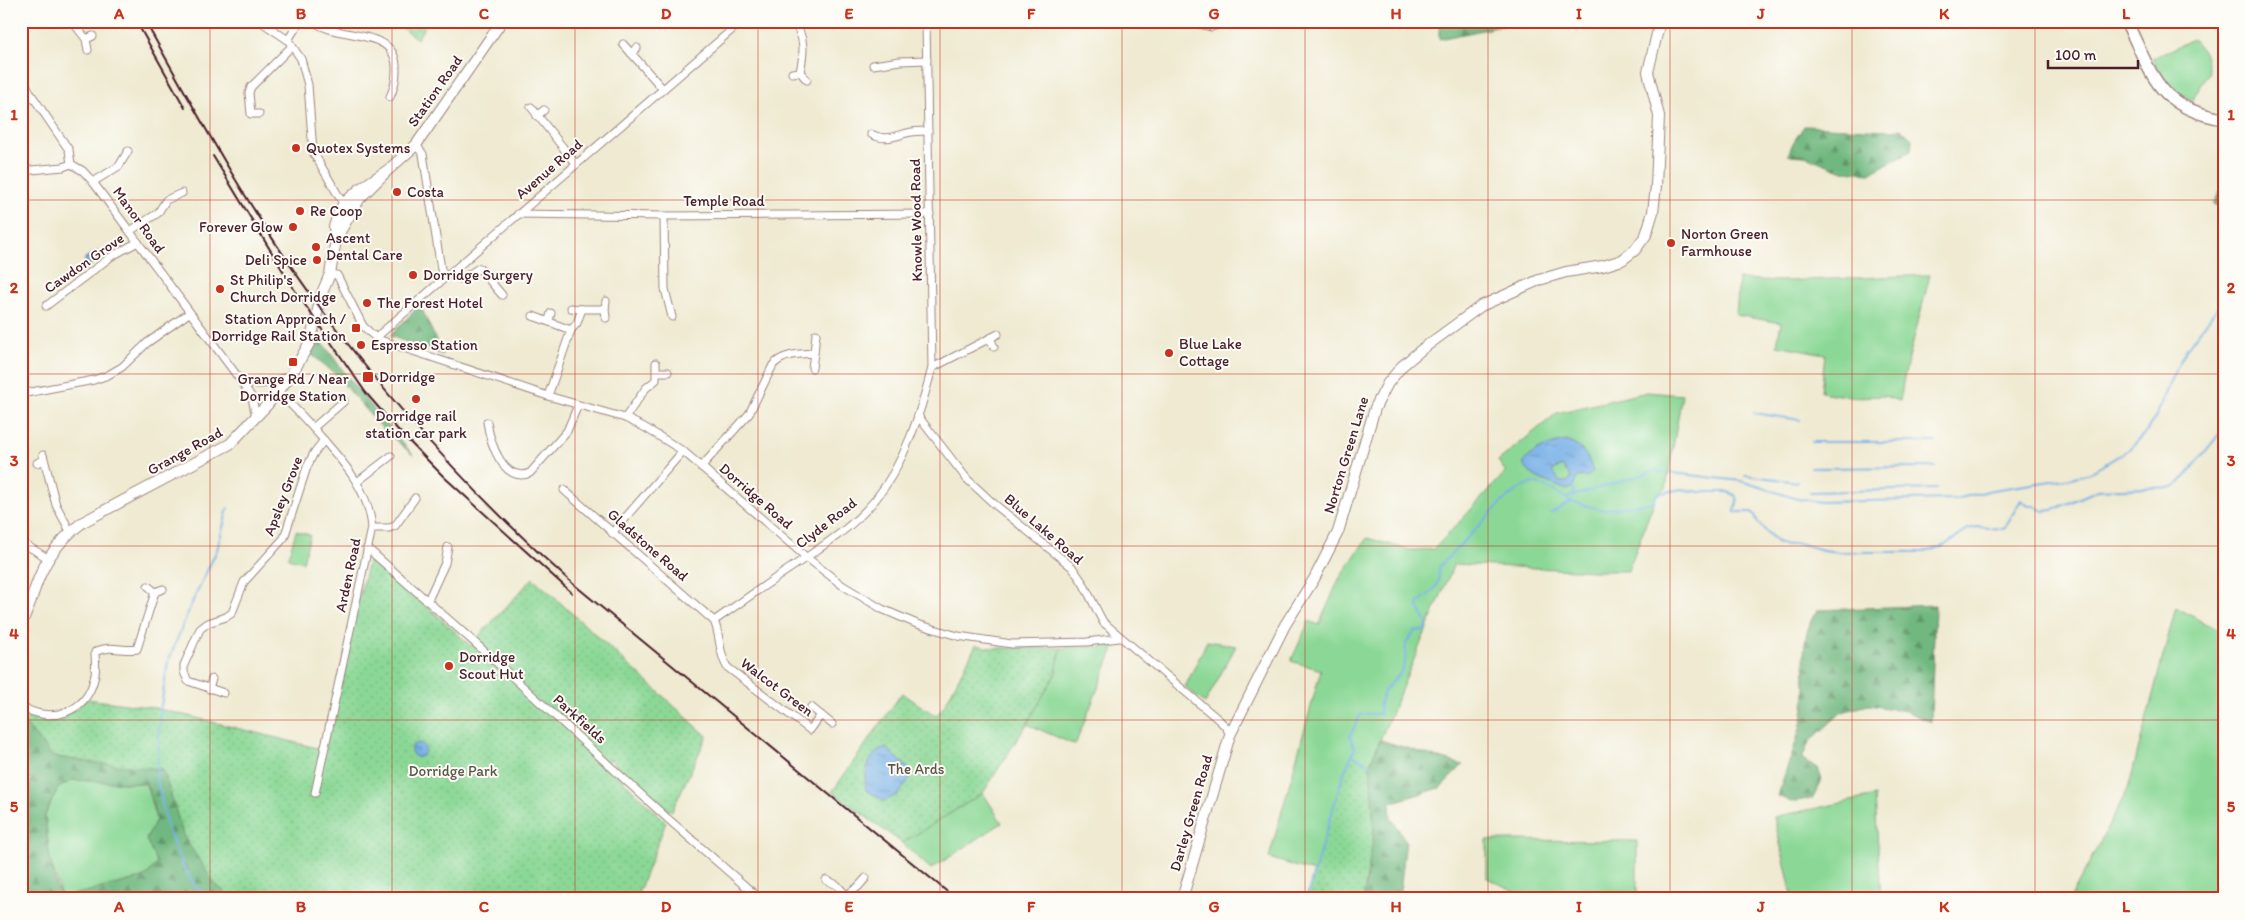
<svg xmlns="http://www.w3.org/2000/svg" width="2245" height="920" font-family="Itim,sans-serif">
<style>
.green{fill:#8bd896;stroke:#6a7c60}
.forest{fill:url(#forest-firs);stroke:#5d6c55;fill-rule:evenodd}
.park{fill:url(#park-dots);stroke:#6a7c60}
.water{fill:url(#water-ripples);stroke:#606889;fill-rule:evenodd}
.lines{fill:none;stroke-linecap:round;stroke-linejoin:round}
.stream{stroke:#77b0e7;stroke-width:2}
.street-casing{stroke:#9c847e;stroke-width:9}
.secondary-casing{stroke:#9c847e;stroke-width:12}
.primary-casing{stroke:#9c847e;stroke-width:14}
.street{stroke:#fff;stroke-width:7}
.secondary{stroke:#fff;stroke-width:10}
.primary{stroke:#fff;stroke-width:11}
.rail{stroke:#4a1f2b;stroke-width:2}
.grid{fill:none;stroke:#c8321e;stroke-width:1;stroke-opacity:0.55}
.poi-dot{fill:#c8321e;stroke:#fdfcf7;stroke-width:2}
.labels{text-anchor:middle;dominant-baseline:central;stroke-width:4;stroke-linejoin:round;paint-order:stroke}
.street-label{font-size:15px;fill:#4a1f2b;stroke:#fdfcf7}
.poi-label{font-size:15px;fill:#4a1f2b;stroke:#fdfcf7;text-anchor:start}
.park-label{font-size:15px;fill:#5e564b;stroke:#fdfcf7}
.neatline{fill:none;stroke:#c8321e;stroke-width:2}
.grid-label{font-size:16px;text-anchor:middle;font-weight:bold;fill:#c8321e}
</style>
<defs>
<pattern id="forest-firs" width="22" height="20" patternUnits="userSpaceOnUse" patternTransform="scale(1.25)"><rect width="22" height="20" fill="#70b87f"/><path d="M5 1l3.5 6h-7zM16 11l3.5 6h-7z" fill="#5e9568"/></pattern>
<pattern id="park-dots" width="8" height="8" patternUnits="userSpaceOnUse" patternTransform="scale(1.25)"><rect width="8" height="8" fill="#8bd896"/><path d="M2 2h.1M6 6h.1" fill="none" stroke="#79b981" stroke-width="1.8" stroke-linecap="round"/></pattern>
<pattern id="water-ripples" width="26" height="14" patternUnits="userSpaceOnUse" patternTransform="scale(1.25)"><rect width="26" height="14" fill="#77b0e7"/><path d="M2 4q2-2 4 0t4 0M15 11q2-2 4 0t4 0" fill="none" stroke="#648fbb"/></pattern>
</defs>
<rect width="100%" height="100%" fill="#fdfcf7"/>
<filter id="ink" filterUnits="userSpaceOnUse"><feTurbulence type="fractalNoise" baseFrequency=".02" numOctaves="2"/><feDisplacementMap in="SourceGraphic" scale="10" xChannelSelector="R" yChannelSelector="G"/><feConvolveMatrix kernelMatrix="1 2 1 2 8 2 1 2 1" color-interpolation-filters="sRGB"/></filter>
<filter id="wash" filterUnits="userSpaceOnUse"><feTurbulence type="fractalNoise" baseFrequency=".0096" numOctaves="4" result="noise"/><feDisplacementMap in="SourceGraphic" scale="20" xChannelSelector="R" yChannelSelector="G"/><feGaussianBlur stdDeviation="1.12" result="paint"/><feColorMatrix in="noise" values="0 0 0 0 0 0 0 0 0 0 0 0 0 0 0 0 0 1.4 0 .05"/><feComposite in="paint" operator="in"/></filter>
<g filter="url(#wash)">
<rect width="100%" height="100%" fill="#efead1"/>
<!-- green -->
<g class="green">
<path d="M2193,39l12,15 4,18 -17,28c-20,-10 -30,-21 -40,-41z"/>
<path d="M1930,275l-26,102 -4,24 -16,-5 -33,1 -30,-5 4,-38 -48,-9 4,-22 -45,-8 3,-36 42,2z"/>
<path d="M1647,392l35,3 -16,93 -9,6 -29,77h-32l-142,-7 -84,200 -18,-9 -8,17 -30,100 -45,-14 52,-188 -30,-9 18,-40 10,4 20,-46 28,-41 43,12 24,-1 72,-77 -8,-11 59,-48z"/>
<path d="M296,531l14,4 -7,27 -15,-4z"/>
<path d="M2176,607l48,27v265h-154l58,-110z"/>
<path d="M1207,641l29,5 -31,57 -20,-16z"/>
<path d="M1115,646l-40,99 -48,-21 28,-49 6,-27z"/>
<path d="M73,780l73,4 10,36 -10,19 11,24 -12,14 -83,21 -12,-38 -5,-45 13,-27z"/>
<path d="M983,793l19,30 -71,46 -29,-26z"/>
<path d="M1875,796l6,103h-88l-19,-82z"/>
<path d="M1487,840l150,1v58h-106l-44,-21z"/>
</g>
<!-- forest -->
<g class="forest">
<path d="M1439,21h70l-2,4 -68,14z"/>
<path d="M1804,126l86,4 11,-1 11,10 -1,12 -41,22 -27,-2 -38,-15 -17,-1 5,-12z"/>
<path d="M2220,191l4,5v15l-11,-6z"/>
<path d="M420,305l23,50 -53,-19z"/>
<path d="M319,338l37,50 58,68 -29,-25 -51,-58 -23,-19z"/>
<path d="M1935,605l-4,117 -26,-11 -36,-6 -27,7 -33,30 -7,17 16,9 4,12 -9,18 -22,4 -13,-6c8,-30 22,-57 26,-88 4,-36 -8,-66 13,-98z"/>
<path d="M21,719l31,37 111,13 21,68 31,47 19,15h-27l-22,-3 -5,3h-155l-1,-82 7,-38 -10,-5zM73,780l73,4 5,13 5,23 -10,19 11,24 -12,14 -83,21 -6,-12 -6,-26 -5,-45 13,-27z"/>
<path d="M1380,740l83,25 -23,23 -50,15 1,15 15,23 -7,58h-36l11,-66 -4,-69z"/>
</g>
<!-- park -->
<g class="park">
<path d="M398,21h30l-11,18 -16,-12z"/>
<path d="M370,554l101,92 5,-7 57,-61 174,158 -35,75 -3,-2 -3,4 -56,-54 -4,5 60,58 -30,77h-402l-19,-15 -31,-47 -21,-68 -67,-6 -44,-7 -31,-37v-10c29,15 43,11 66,-10l69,9 165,41z"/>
<path d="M976,645l16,3h69l-6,27 -28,49 -44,69 -81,50 -70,-51 70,-99 34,23 8,-10z"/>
<path d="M1352,755l18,9 4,69 -11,66h-57l38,-126z"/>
<path d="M21,774l10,5 -7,38h-3z"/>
</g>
<!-- water -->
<g class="water">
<path d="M98,251l2,6 -9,8 -6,-1v-6z"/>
<path d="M1567,441c16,7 21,14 26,31l-4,4 -12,1 -4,10 -6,3c-16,-7 -36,-11 -44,-26 10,-16 28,-20 44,-23zM1562,466l9,11 -3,5h-8l-8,-11z"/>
<circle cx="418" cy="750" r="7"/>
<path d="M885,747l23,21 4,7 -13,19 -15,7 -18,-11c-3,-16 3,-37 19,-43z"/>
</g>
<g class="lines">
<!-- stream -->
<g class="stream">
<path d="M1754,413l46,7"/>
<path d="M1811,442h125"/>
<path d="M1811,468l125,-1"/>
<path d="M1745,475l52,7"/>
<path d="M1573,487l1,10"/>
<path d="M1809,492l128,-3"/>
<path d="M1566,498l89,-27 86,10 57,18 24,3 134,-3 36,-9 80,-12 18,-5 40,-24 15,-16 12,-19 15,-37 15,-29 37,-49"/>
<path d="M1551,513l20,-11"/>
<path d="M1352,755l3,-6 -5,-13 11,-22h19v-11l4,-12 17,-19 4,-10 1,-19 9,-12 10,-1 2,-7 -9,-16 1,-5c16,-12 21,-15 20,-35l64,-66 19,-14 11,-4 14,4 25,15 31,8 51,-8 3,-8 24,-5 19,3h28l7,3 2,6 -2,11h17l3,3 3,8 19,19 8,3 13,-2 25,7 16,2h85l18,-5 26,-18 10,-2 26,2 17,-29 7,6h6l9,5 10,-1 45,-20 75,-3 9,-6 42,-53"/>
<path d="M214,899l-17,-10 -14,-23 -16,-39 -10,-47 3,-68 8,-50 22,-55 27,-57 11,-42"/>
<path d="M1306,899l38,-127 8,-17 18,9"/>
</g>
</g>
</g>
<g filter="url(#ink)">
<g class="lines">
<!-- street casing -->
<g class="street-casing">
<g id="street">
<path d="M72,21l14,18 7,-3"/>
<path d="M260,21l28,19 13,19 7,26 5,67 28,48 6,5"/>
<path d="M313,21c25,20 86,5 83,50 0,9 -2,17 -6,26"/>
<path d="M793,21c13,17 11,32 7,51l7,8"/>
<path d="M1186,21l26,6 19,-6"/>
<path d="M21,23l3,-2"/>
<path d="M86,39l2,11"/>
<path d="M288,40l12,-19"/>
<path d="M623,44l40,45"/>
<path d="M631,53l6,-5"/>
<path d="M873,65l27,-4 27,-1"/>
<path d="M792,73l8,-1"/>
<path d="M21,75l10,19 38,56 2,14"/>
<path d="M531,107l45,57"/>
<path d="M259,114h-8l-2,-21 2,-6 41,-41"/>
<path d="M537,116l7,-6"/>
<path d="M871,134c14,7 22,3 36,-1 7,-2 15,-2 21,-2"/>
<path d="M416,145l7,9 18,115 4,9"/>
<path d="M71,164l12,7 10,11 148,199 11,17 4,19"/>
<path d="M21,171l42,-4 8,-3"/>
<path d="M93,182l26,-16 9,-15"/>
<path d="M518,214l146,2 266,-2"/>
<path d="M664,216l1,73 7,28"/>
<path d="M130,231l28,-18 8,-13 16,-7"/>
<path d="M453,270l6,8 3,1 17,-11 23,27"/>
<path d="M330,274l7,1 26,51 14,13 171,57 77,22 19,9 39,24 123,106 36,28 40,24 35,15 41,12 54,8 75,-2 32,-4"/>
<path d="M46,306l66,-50 26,-14"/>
<path d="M571,308l11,1"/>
<path d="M605,309l1,-8"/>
<path d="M533,316l38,14"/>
<path d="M549,320l2,-7"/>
<path d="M990,338l4,9"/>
<path d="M377,339l3,-5 362,-313"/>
<path d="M812,368l2,-15"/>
<path d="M932,368l66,-34"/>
<path d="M657,372h11"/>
<path d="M241,381c19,6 31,2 49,-6"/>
<path d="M278,393c16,13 30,29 44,45 23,26 47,53 50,90l-57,265"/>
<path d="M21,394l73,-14 14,-5 14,-8 25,-24 42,-30"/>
<path d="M548,396l23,-66 6,-7 5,-14h23l1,9"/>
<path d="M918,416l49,63 26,24 79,64 11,16 20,39 116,98 7,7 4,8"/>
<path d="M625,418l21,-30 10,-8v-17"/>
<path d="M487,422c3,20 16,62 43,51l37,-42 11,-26"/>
<path d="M313,428l31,-27"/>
<path d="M43,455l13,50 14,26"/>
<path d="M37,463l7,-3"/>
<path d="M701,467l48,-53 24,-49c10,-11 26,-11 41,-12l2,-19"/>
<path d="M357,482l34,-26"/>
<path d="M564,490l150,131c7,15 4,31 13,46l83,63 11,-15"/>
<path d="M372,528h17l6,-2 20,-28"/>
<path d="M612,533l71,-82"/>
<path d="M21,542l28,17"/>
<path d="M367,548l107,94 193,176 93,81"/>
<path d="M148,586l7,6 8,-3"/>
<path d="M428,600l17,-37 3,-16"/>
<path d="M714,621c27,-19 54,-38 81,-56 28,-19 59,-39 80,-65 30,-37 45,-86 57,-132l-6,-347"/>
<path d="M209,689l3,-10"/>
<path d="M224,693l-36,-12 -4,-9v-7l16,-36 8,-6 18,-6 6,-4 12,-31 40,-44 23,-71 7,-14 10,-13"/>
<path d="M21,706c28,18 65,8 73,-27 3,-9 1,-18 1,-27 14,-8 29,0 42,-3l18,-57"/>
<path d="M811,707l21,17"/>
<path d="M826,880l11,5 9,10"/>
<path d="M841,899l17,-12 8,-9"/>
</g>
</g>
<!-- secondary casing -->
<g class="secondary-casing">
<g id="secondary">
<path d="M336,240l-2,-13 4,-13 6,-11 17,-15 27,-18 28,-25 86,-124"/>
<path d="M21,623c10,-17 13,-37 22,-54 9,-19 23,-34 40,-47l147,-78 38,-40 24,-30 18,-32 12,-49 8,-19 6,-34 5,-10 19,-32 26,-26"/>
<path d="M1182,899l48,-164 55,-110 29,-46 24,-47 37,-124 13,-25 14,-17 19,-16 60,-44 58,-26 27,-8 37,-6 19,-6 13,-10 11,-15 7,-23 3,-26 3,-70 -11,-44 12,-51"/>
</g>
</g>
<!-- primary casing -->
<g class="primary-casing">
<path id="primary" d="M2126,21c27,54 31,87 98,98"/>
</g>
<!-- street -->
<use href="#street" class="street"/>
<!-- secondary -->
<use href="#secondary" class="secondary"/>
<!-- primary -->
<use href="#primary" class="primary"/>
<!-- rail -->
<g class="rail">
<path d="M136,21l49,87"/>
<path d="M145,21c56,100 111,201 180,293 73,98 155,187 247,269l384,316"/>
<path d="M213,156l81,133 72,104 33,38 45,46 128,116"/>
</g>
</g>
</g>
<!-- grid -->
<path class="grid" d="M210,21v878M392,21v878M575,21v878M758,21v878M940,21v878M1122,21v878M1305,21v878M1488,21v878M1670,21v878M1852,21v878M2035,21v878M21,200h2203M21,374h2203M21,546h2203M21,720h2203"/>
<!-- markers -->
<g class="poi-dot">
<circle cx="296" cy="148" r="5"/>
<circle cx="397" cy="192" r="5"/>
<circle cx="300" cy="211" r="5"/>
<circle cx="293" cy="227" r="5"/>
<circle cx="1671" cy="243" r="5"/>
<circle cx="316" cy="247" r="5"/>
<circle cx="317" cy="260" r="5"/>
<circle cx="413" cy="275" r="5"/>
<circle cx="220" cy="289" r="5"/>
<circle cx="367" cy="303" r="5"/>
<rect x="351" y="323" width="10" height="10" rx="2.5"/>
<circle cx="361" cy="345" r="5"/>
<circle cx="1169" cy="353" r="5"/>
<rect x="288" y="357" width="10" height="10" rx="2.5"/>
<rect x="362" y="371" width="12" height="12" rx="2.5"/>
<circle cx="416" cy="399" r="5"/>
<circle cx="449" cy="666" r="5"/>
</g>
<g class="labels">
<!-- street labels -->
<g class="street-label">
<text transform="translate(435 91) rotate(-55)">Station Road</text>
<text transform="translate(549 169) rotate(-41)">Avenue Road</text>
<text x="724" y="201">Temple Road</text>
<text transform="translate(139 220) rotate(54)">Manor Road</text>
<text transform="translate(916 220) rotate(-91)">Knowle Wood Road</text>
<text transform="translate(84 263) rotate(-35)">Cawdon Grove</text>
<text transform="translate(185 451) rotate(-29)">Grange Road</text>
<text transform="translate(1346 455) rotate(-73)">Norton Green Lane</text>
<text transform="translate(283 496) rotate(-69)">Apsley Grove</text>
<text transform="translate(756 496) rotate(41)">Dorridge Road</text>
<text transform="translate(826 523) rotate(-38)">Clyde Road</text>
<text transform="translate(1044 529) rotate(41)">Blue Lake Road</text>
<text transform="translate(648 545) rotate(41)">Gladstone Road</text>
<text transform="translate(348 575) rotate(-78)">Arden Road</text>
<text transform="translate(777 687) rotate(37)">Walcot Green</text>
<text transform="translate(580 719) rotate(42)">Parkfields</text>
<text transform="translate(1191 813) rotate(-74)">Darley Green Road</text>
</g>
<!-- poi labels -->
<g class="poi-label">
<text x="306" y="148">Quotex Systems</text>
<text x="407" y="192">Costa</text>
<text x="310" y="211">Re Coop</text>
<text x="283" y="227" text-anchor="end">Forever Glow</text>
<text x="1681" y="234">Norton Green<tspan x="1681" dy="17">Farmhouse</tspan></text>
<text x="326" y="238">Ascent<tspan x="326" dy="17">Dental Care</tspan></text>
<text x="307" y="260" text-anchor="end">Deli Spice</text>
<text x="423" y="275">Dorridge Surgery</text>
<text x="230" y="280">St Philip's<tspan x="230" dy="17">Church Dorridge</tspan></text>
<text x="377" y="303">The Forest Hotel</text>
<text x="346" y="319" text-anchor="end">Station Approach /<tspan x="346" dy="17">Dorridge Rail Station</tspan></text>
<text x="1179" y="344">Blue Lake<tspan x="1179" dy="17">Cottage</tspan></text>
<text x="371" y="345">Espresso Station</text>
<text x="379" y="377">Dorridge</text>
<text x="293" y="379" text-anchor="middle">Grange Rd / Near<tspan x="293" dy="17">Dorridge Station</tspan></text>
<text x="416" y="416" text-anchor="middle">Dorridge rail<tspan x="416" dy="17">station car park</tspan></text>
<text x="459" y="657">Dorridge<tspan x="459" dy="17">Scout Hut</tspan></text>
</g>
<!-- park labels -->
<g class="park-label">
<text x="916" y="769">The Ards</text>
<text x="453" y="771">Dorridge Park</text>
</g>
</g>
<!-- margin -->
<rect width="2245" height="920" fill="none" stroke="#fdfcf7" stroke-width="55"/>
<!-- scale -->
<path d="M2048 60v8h90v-8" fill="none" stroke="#4a1f2b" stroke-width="2.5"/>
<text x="2055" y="60" font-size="15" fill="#4a1f2b" stroke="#fdfcf7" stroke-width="4" paint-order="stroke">100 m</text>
<rect x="28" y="28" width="2190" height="864" class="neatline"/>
<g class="grid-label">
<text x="119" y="19">A</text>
<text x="301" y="19">B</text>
<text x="484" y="19">C</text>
<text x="666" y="19">D</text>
<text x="849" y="19">E</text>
<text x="1031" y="19">F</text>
<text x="1214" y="19">G</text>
<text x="1396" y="19">H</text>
<text x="1579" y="19">I</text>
<text x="1761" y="19">J</text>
<text x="1944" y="19">K</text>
<text x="2126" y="19">L</text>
<text x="14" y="120">1</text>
<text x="2231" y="120">1</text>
<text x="14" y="293">2</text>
<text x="2231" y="293">2</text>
<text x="14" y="466">3</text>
<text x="2231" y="466">3</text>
<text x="14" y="639">4</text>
<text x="2231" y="639">4</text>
<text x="14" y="812">5</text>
<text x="2231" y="812">5</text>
<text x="119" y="912">A</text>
<text x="301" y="912">B</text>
<text x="484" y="912">C</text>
<text x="666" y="912">D</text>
<text x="849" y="912">E</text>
<text x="1031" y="912">F</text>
<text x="1214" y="912">G</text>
<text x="1396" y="912">H</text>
<text x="1579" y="912">I</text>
<text x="1761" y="912">J</text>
<text x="1944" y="912">K</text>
<text x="2126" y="912">L</text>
</g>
</svg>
